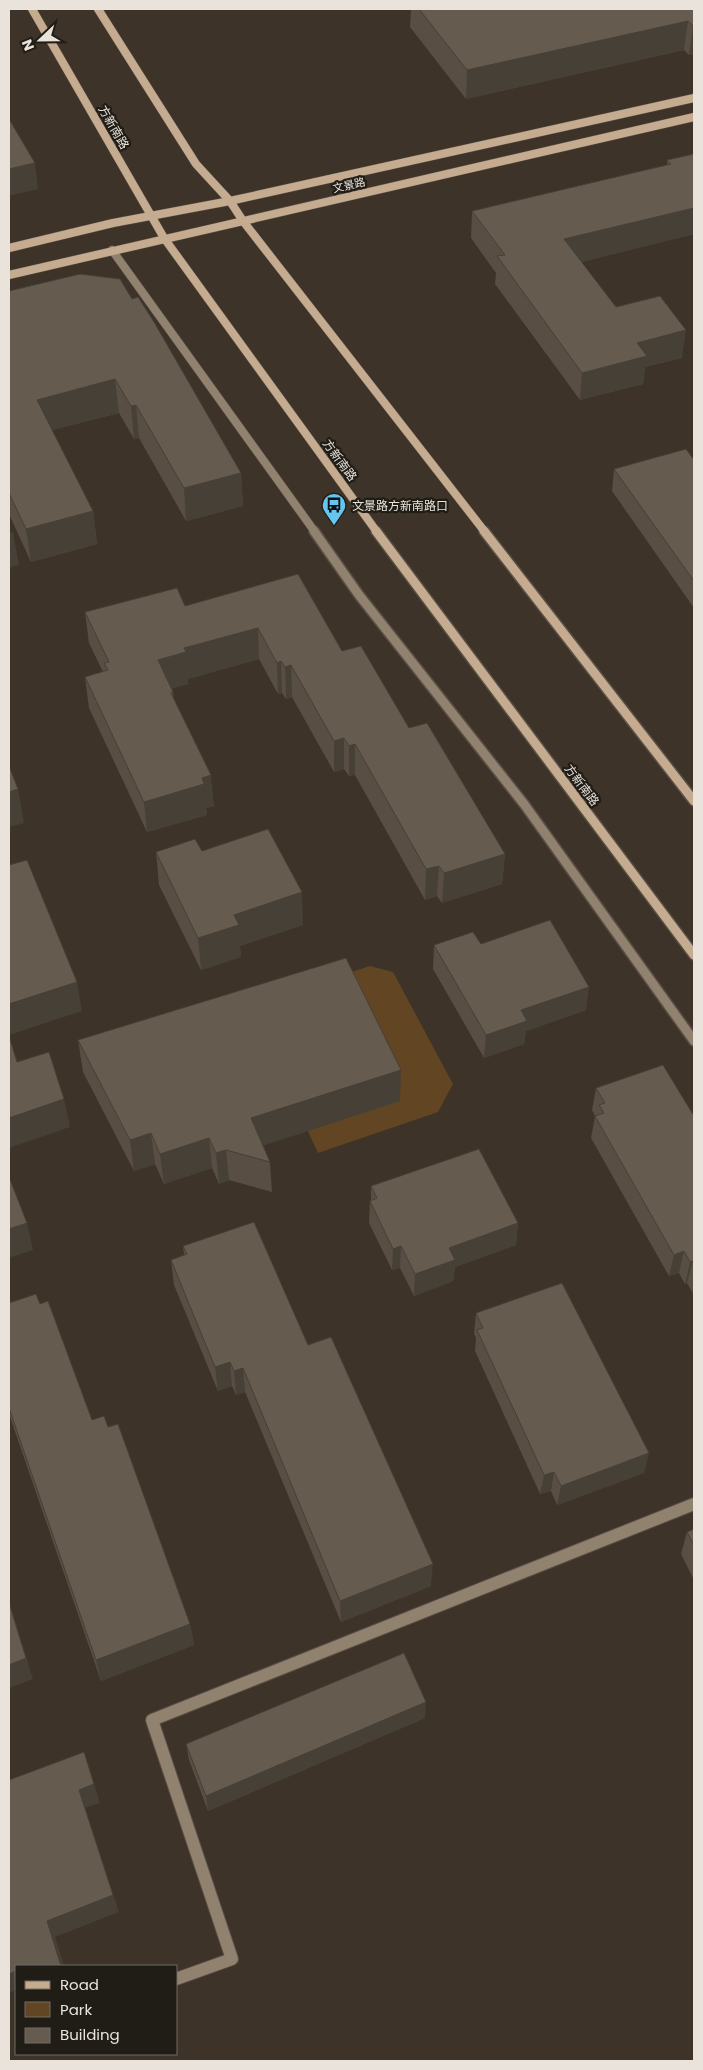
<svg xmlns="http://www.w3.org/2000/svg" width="703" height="2070" font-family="Poppins,'Noto Sans SC',sans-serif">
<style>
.green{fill:#624522}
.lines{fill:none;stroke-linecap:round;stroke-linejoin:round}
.lane-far2-casing{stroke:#594f45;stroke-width:9}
.lane-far1-casing{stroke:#594f45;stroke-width:12}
.lane-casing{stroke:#594f45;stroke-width:14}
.secondary-far1-casing{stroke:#594f45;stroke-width:9}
.secondary-casing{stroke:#594f45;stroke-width:12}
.lane-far2{stroke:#91816f;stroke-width:8}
.lane-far1{stroke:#91816f;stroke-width:9}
.lane{stroke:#91816f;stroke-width:12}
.secondary-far1{stroke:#c5ab8f;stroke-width:8}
.secondary{stroke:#c5ab8f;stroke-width:9}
.wall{fill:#584e44}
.shaded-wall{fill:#474037}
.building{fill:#665b4f;stroke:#474037}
.labels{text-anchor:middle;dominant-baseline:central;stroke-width:4.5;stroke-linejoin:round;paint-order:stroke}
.far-street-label{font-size:11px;fill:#eae3dc;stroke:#201c16}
.street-label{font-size:12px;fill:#eae3dc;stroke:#201c16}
.poi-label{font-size:12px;fill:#eae3dc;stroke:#201c16;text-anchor:start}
</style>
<rect width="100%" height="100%" fill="#3d3328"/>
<!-- green -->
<path class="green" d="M370,966l23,6 60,112 -15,28 -120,41 -69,-148z"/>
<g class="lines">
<!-- lane-far2 casing -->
<g class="lane-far2-casing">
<path id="lane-far2" d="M112,250l203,282"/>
</g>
<!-- lane-far1 casing -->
<g class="lane-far1-casing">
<path id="lane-far1" d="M314,531l45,64 165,209 170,237"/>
</g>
<!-- lane casing -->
<g class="lane-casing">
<path id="lane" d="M176,1979l56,-20 -80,-239 542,-216"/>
</g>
<!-- secondary-far1 casing -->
<g class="secondary-far1-casing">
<g id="secondary-far1">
<path d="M32,9l132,229 213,294"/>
<path d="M98,9l98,155 34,37 13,20 242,311"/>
<path d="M9,248l104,-25 117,-22 464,-103"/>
<path d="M9,275l685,-158"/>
</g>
</g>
<!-- secondary casing -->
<g class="secondary-casing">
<g id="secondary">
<path d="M376,531l318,424"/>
<path d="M484,531l210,270"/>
</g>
</g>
<!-- lane-far2 -->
<use href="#lane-far2" class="lane-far2"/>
<!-- lane-far1 -->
<use href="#lane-far1" class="lane-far1"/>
<!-- lane -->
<use href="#lane" class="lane"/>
<!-- secondary-far1 -->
<use href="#secondary-far1" class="secondary-far1"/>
<!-- secondary -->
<use href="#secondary" class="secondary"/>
</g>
<!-- wall -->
<g class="wall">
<path d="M411,9h283v45l-5,1 -5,-5 -218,49 -56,-72z"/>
<path d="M694,154v80l-113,28 35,45 66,51 -37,9 -2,17 -63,16 -85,-116 1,-11 -25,-35 1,-27 195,-46v-5z"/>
<path d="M9,291l123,8 109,174 2,33 -57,15 -47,-83 -5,1 -15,-26 -67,17 41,81 4,33 -66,18 -22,-48z"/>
<path d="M694,460v148l-82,-117 2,-22z"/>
<path d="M185,606l157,45 67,77 96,126 -3,30 -60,19 -5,-7 -12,4 -70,-125 -6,1 -5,-7 -10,3 -42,-75 -6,2 -4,-6 -4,1 -19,-35 -71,20v5l-16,4 1,4 1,7 40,107 -8,2 1,7 -60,17 -58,-124 -4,-31 18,-5 -14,-29 -4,-31z"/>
<path d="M202,851l101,74 -63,21 1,11 -40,13 -42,-85 -3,-33z"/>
<path d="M481,944l105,66 -60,21 -2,13 -40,14 -51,-89 1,-24z"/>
<path d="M78,1040l322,61 -137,44 7,17 2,30 -43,-12 -10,4 -7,-16 -48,16 -9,-20 -21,7 -51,-99z"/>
<path d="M596,1088l98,28v179l-7,-12 -2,1 -6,-11 -10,3 -78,-138 4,-22 -3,-6z"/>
<path d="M371,1186l147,37 -2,22 -61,22 -2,14 -39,15 -14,-28 -8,2 -23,-47 1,-22h1z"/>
<path d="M183,1246l125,99 123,241 -90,36 -96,-230 -9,3 -4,-9 -14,5 -44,-106 -3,-25 13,-5z"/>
<path d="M9,1303l31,1 52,116 16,7 82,197 4,21 -93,36 -92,-267z"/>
<path d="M476,1313l168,160 -87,32 -6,-14 -11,3 -65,-143 1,-13 -2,-4z"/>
<path d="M694,1529v51l-13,-26 6,-22z"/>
<path d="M425,1718l-217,93 -19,-51 -3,-16z"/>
</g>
<!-- shaded-wall -->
<g class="shaded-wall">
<path d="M688,21l-4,29 -218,49 1,-29z"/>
<path d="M693,26h1v28l-5,1z"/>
<path d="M35,163l3,26 -29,7v-27z"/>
<path d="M694,208v26l-133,33 3,-28z"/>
<path d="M686,330l-4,28 -37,9 -2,17 -63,16 2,-27 55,-30z"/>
<path d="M115,379l4,34 -77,20 -5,-33z"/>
<path d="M136,405l3,33 -5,1 -3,-33z"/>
<path d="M241,473l2,33 -57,15 -2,-33z"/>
<path d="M93,511l4,33 -66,18 -5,-33z"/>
<path d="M13,532l6,33 -10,3v-35z"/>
<path d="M258,628l1,31 -71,20v5l-27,8 -3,-32 26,-12z"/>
<path d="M281,661l1,32 -4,1 -1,-31z"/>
<path d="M291,665l1,32 -6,2 -1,-32z"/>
<path d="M344,738v31l-10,3v-31z"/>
<path d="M355,744v31l-6,1v-30z"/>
<path d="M211,775l3,31 -8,2 1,7 -60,17 -3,-30 58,-24z"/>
<path d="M18,789l6,34 -15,4v-35z"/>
<path d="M505,854l-3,30 -60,19 2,-30z"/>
<path d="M439,866l-2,30 -12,4 1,-31z"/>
<path d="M302,892l1,33 -63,21 1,11 -40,13 -3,-32 36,-23z"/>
<path d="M77,982l5,29 -73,24v-31z"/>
<path d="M589,987l-3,23 -60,21 -2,13 -40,14 2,-23 35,-25z"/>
<path d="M401,1070l-1,31 -147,48 -2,-31z"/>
<path d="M64,1099l6,28 -61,21v-30z"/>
<path d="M151,1133l4,31 -21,7 -4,-31z"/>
<path d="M209,1138l3,30 -48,16 -4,-30z"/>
<path d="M226,1150l3,30 -10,4 -3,-31z"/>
<path d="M27,1223l6,27 -24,8v-29z"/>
<path d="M518,1223l-2,22 -61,22 -2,14 -39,15 1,-22 34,-26z"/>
<path d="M401,1246l-1,22 -8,2 1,-21z"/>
<path d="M684,1251l-5,22 -10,3 5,-21z"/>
<path d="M693,1261l-6,22 -2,1 5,-22z"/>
<path d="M230,1362l2,24 -14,5 -3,-24z"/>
<path d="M243,1368l2,24 -9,3 -2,-24z"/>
<path d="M649,1453l-5,20 -87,32 4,-19z"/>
<path d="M554,1472l-3,19 -11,3 4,-19z"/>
<path d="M433,1564l-2,22 -90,36 -1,-21z"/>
<path d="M9,1601l24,78 -24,9z"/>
<path d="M190,1624l4,21 -93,36 -5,-21z"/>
<path d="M426,1702l-1,16 -217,93 -2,-15z"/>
<path d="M94,1784l6,19 -15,5 34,104 -64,25 9,29h-3l-14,-45 32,-131z"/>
<path d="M16,1971v19l-7,3v-19z"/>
</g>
<!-- building -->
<g class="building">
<path d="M419,9h275v17h-1l-5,-5 -221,49z"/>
<path d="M9,119l26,44 -26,6z"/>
<path d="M694,154v54l-130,31 52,68 44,-11 26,34 -49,13 10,13 -65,17 -85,-117 8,-1 -33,-44 199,-47 -4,-4z"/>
<path d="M80,274l40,5 12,20 6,-2 16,25 87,151 -57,15 -48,-83 -5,1 -16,-27 -78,21 56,111 -67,18 -17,-36v-202z"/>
<path d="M686,449l8,11v121l-80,-112z"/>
<path d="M298,574l44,77 19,-5 48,82 18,-5 78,131 -61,19 -5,-7 -13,3 -71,-125 -6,2 -5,-8 -10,3 -43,-76 -6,2 -4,-6 -4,2 -19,-35 -74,20 2,4 -28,8 15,32 -2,1 40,82 -9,3 2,6 -60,18 -59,-125 23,-7 -4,-7 5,-1 -24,-50 92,-24 8,18z"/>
<path d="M9,766l9,23 -9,3z"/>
<path d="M268,829l34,63 -68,23 5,10 -41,13 -42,-86 39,-13 7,12z"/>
<path d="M27,860l50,122 -68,22v-139z"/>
<path d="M550,920l39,67 -68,23 6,11 -41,14 -52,-90 39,-13 8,12z"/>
<path d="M346,958l55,112 -150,48 19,44 -44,-12 -10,3 -7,-15 -49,16 -9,-21 -21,7 -52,-100z"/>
<path d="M9,1036l8,26 32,-10 15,47 -55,19z"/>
<path d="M663,1065l31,51v148l-1,-3 -3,1 -6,-11 -10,4 -79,-139 9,-3 -5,-8 6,-2 -9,-15z"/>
<path d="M479,1149l39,74 -69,25 6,12 -40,14 -14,-28 -8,3 -23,-48 7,-3 -6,-12z"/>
<path d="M9,1177l18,46 -18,6z"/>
<path d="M254,1222l54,123 23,-8 102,227 -93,37 -97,-233 -9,3 -4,-9 -15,5 -44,-107 16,-6 -4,-8z"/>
<path d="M562,1283l87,170 -88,33 -7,-14 -10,3 -67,-145 6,-2 -7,-15z"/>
<path d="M36,1294l4,10 8,-3 44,119 12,-4 4,11 10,-3 72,200 -94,36 -87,-252v-105z"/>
<path d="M694,1529v16l-7,-13z"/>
<path d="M9,1603l17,55 -17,7z"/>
<path d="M404,1653l22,49 -220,94 -20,-52z"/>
<path d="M84,1752l10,32 -15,6 34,105 -66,26 14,45h-45v5l-7,3v-194z"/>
</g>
<!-- icons -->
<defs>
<g id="bus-pin" transform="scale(1.25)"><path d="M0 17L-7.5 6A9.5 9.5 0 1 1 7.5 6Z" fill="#65c5ef" stroke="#201c16"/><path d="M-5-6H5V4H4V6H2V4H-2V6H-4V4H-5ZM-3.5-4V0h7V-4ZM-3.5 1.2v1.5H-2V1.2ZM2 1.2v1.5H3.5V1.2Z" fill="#111"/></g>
</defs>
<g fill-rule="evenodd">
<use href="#bus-pin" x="334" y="505"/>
</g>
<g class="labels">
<!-- far-street labels -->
<g class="far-street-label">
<text transform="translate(349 185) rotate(-13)">文景路</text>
</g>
<!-- street labels -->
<g class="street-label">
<text transform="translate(114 127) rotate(60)">方新南路</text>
<text transform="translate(340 460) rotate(54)">方新南路</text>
<text transform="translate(582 785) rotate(53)">方新南路</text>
</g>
<!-- poi labels -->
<g class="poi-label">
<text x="352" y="505">文景路方新南路口</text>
</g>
</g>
<!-- border -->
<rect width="703" height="2070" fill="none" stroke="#eae3dc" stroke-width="20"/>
<!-- legend -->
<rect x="15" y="1965" width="162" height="90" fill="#201c16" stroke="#716c65"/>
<rect x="25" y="1981" width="25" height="8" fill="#c5ab8f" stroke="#716c65"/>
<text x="60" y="1990" font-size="15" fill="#eae3dc">Road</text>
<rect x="25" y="2002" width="25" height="15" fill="#624522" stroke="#716c65"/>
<text x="60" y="2015" font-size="15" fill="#eae3dc">Park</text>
<rect x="25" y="2028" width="25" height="15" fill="#665b4f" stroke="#716c65"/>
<text x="60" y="2040" font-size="15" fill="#eae3dc">Building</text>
<!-- north arrow -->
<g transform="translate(40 40) rotate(248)" stroke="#201c16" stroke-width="4" paint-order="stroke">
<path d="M0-4L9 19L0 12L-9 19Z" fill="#eae3dc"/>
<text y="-8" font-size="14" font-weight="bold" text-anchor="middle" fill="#eae3dc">N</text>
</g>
</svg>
